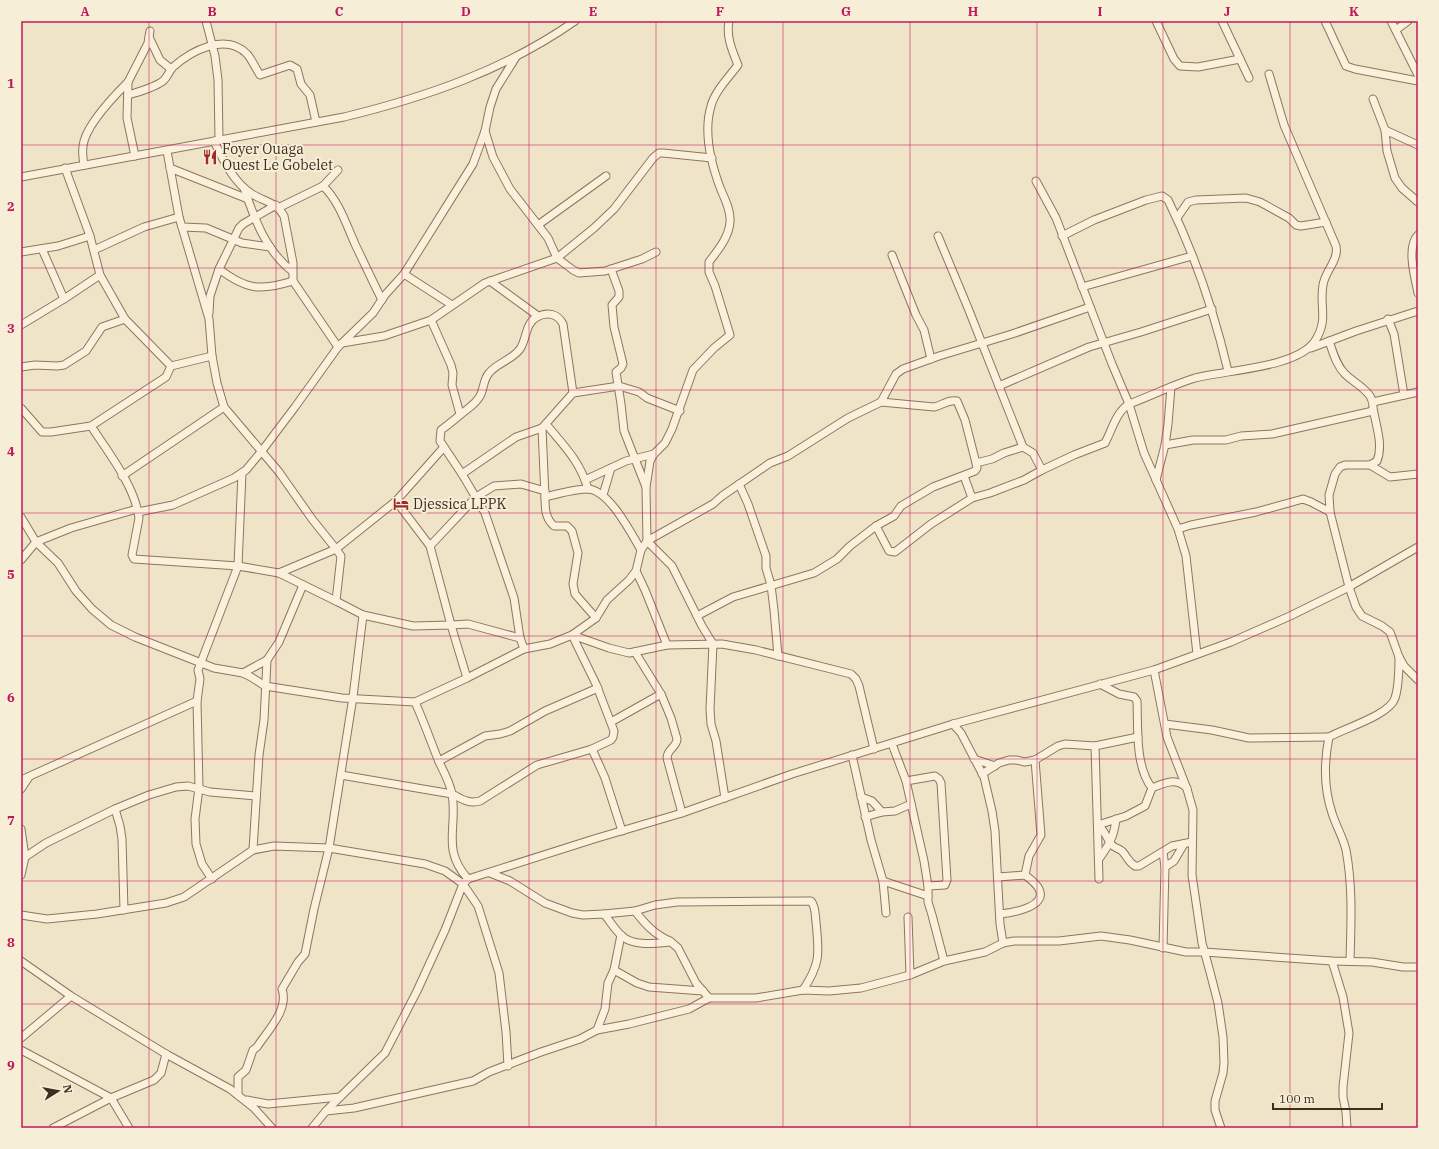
<svg xmlns="http://www.w3.org/2000/svg" width="1439" height="1149" font-family="'IBM Plex Serif',serif">
<style>
.lines{fill:none;stroke-linecap:round;stroke-linejoin:round}
.street-casing{stroke:#8d765c;stroke-width:9}
.street{stroke:#faf1dc;stroke-width:7}
.grid{fill:none;stroke:#c2185b;stroke-width:1;stroke-opacity:0.55}
.labels{text-anchor:middle;dominant-baseline:central;stroke-width:4;stroke-linejoin:round;paint-order:stroke}
.poi-label{font-size:14px;fill:#3d2e20;stroke:#f7eed8;text-anchor:start}
.neatline{fill:none;stroke:#c2185b;stroke-width:1.5}
.grid-label{font-size:13px;text-anchor:middle;font-weight:bold;fill:#c2185b}
</style>
<rect width="100%" height="100%" fill="#f0e4c8"/>
<g class="lines">
<!-- street casing -->
<g class="street-casing">
<g id="street">
<path d="M206,21l9,35 3,24 1,60"/>
<path d="M1156,21l18,38 6,7 18,1 42,-8"/>
<path d="M1222,21l27,57"/>
<path d="M1325,21l21,45 9,3 63,12"/>
<path d="M1391,21l27,54"/>
<path d="M1396,30l12,-9"/>
<path d="M149,37l11,23 11,9"/>
<path d="M128,95c10,-3 29,-8 36,-15 4,-4 5,-9 9,-13 18,-16 53,-35 74,-13 4,4 9,15 13,21l30,-10 7,4 4,15 9,11 6,27"/>
<path d="M1373,99l12,31 2,21 8,27 7,10 16,14"/>
<path d="M1385,130l33,15"/>
<path d="M485,131l8,26 17,32 38,49 9,20 16,12 6,3 26,-2 37,-12 14,-7"/>
<path d="M214,141c9,19 20,42 38,53 13,8 24,8 32,22l9,47v18l45,66"/>
<path d="M167,151l12,66 30,102 3,37 5,27 7,24 55,65 33,47 24,30 5,7 -5,45 27,14 50,11 38,-1 16,53"/>
<path d="M135,156l-8,-38 1,-36 20,-39 2,-12"/>
<path d="M84,165c-1,-6 -2,-13 -1,-19 2,-20 31,-50 45,-64"/>
<path d="M65,168l25,68 10,39 25,44 46,47"/>
<path d="M170,168l78,31"/>
<path d="M21,177l323,-60c82,-20 161,-47 231,-96"/>
<path d="M323,186c16,15 23,38 32,58 9,19 18,38 27,56"/>
<path d="M244,188c10,30 22,63 48,83"/>
<path d="M278,208l45,-22 15,-16"/>
<path d="M1177,218l11,-16 8,-2 50,-2 14,4 29,16 7,7 5,1 25,-4"/>
<path d="M538,225l68,-49"/>
<path d="M182,227l24,1 36,15 28,4"/>
<path d="M1418,235c-12,12 -3,43 0,58"/>
<path d="M938,236l30,72 55,139"/>
<path d="M1062,236l32,-16 52,-20 16,-4 6,4c27,55 46,111 60,171"/>
<path d="M42,249l22,50"/>
<path d="M94,250l50,-23 35,-10"/>
<path d="M21,252l37,-6 32,-10"/>
<path d="M892,255l24,60 8,15 7,29"/>
<path d="M219,269l20,-41 4,-4 33,-19"/>
<path d="M611,269l8,22v6l-7,8 2,22 9,37 -2,4 -5,4 5,32 3,27 22,56"/>
<path d="M404,274l48,31"/>
<path d="M490,281l48,35"/>
<path d="M1082,287l110,-31"/>
<path d="M209,313l1,-17 9,-27c28,21 41,22 74,12"/>
<path d="M1388,319l6,15 10,61"/>
<path d="M431,320l20,45 2,8 -1,12 8,29"/>
<path d="M21,325l43,-26 36,-24"/>
<path d="M1329,341c4,11 7,24 16,33 8,8 18,12 25,22 4,6 2,10 4,17 3,16 9,33 3,48l-7,4h-25l-5,2 -5,7 -6,21 1,17 19,75 7,20 6,9 20,10 8,6 9,25 5,9 14,14"/>
<path d="M342,343l42,-7 47,-16 54,-37 72,-25 37,-30 20,-19 39,-51 6,-5h4l49,5"/>
<path d="M1311,348l45,-17 62,-20"/>
<path d="M171,366l41,-10"/>
<path d="M21,367l14,-2 22,1 7,-1 22,-14 16,-24 23,-8"/>
<path d="M999,386l90,-39 52,-15 71,-23"/>
<path d="M881,402l53,5c9,-2 14,-8 23,-6l8,19 11,43 16,-4 12,-6 19,-6 10,6 9,17 32,-15 31,-12c7,-13 11,-31 24,-39l-17,-40 -56,-146 -20,-37"/>
<path d="M1373,402l45,-10"/>
<path d="M21,408l21,24h9l40,-6 75,-49 5,-11"/>
<path d="M546,424c18,22 34,37 42,65"/>
<path d="M91,426c17,26 44,60 48,92l-7,37 2,4 104,7 41,7 57,28"/>
<path d="M542,428l3,69c12,-3 30,-8 42,-8 22,0 44,44 54,61"/>
<path d="M1165,445l3,-21 3,-37"/>
<path d="M1370,465l20,12 28,-3"/>
<path d="M462,474l54,-37 26,-9 31,-35 46,-7 20,6 8,6 33,13"/>
<path d="M122,476l102,-69"/>
<path d="M964,476l8,22"/>
<path d="M585,480l41,-19 28,-7"/>
<path d="M1156,480l9,-35 28,-5h33l15,-4 31,-2 101,-23"/>
<path d="M739,484l9,20 18,52v12l5,17 3,25 4,46"/>
<path d="M603,495l8,-27"/>
<path d="M545,497c0,11 0,21 9,29h13l5,5 6,22 -5,31 2,10 21,24"/>
<path d="M396,501l34,45 21,79 17,-1 52,14 4,11"/>
<path d="M138,512l35,-7 61,-27 12,-8 15,-18 34,-45 43,-60 35,-34 12,-18 19,-21 69,-110 12,-33 5,-24 6,-18 20,-32"/>
<path d="M21,517l15,25 22,21 18,28 16,18 19,16 24,12 79,31 29,5 8,4 14,9 77,12 73,4 52,-24 57,-29 26,-5 22,-9 37,13 20,5 38,-8 55,-1 34,6 95,24 5,5 3,7 15,63"/>
<path d="M876,526l13,25 6,1 36,-28 41,-26 18,-5 34,-13 18,-10"/>
<path d="M1178,529l13,-4 65,-13 47,-13 8,3 19,10"/>
<path d="M430,546l46,-49 18,-11 27,-2 24,7"/>
<path d="M21,560l15,-18 35,-14 66,-19"/>
<path d="M636,571l9,19 22,55"/>
<path d="M279,573l57,-24 60,-48 48,-54"/>
<path d="M697,616l36,-19 81,-24 23,-14 13,-13 26,-20 18,-10 7,-10 32,-19 42,-16 2,-3 -1,-5"/>
<path d="M520,638l-6,-40 -29,-85 -23,-39 -22,-33 1,-11c7,-5 13,-10 19,-15 8,-7 15,-10 20,-19 4,-7 3,-16 9,-23 8,-10 23,-13 31,-24 7,-10 5,-26 17,-32 10,-6 21,-3 26,7l10,69"/>
<path d="M635,652l26,42 10,24 6,21c0,8 -10,10 -10,19l15,55"/>
<path d="M1197,654l-11,-98 -8,-27 -34,-76 -15,-49c22,-8 43,-19 66,-26 30,-8 102,-10 120,-37 14,-22 4,-34 8,-56 2,-14 16,-25 13,-39l-52,-121 -15,-51"/>
<path d="M1154,670l13,67 20,52 6,21 -1,65 10,68 8,29 8,31 5,34 1,26 -1,10 -8,28v9l6,18"/>
<path d="M243,673l24,-13"/>
<path d="M1100,684l19,10 15,3 3,4c1,26 -2,66 15,87"/>
<path d="M415,702c9,20 16,40 24,60 5,10 11,21 13,32 6,33 -11,55 16,85"/>
<path d="M611,722l50,-28"/>
<path d="M953,724l8,9 23,44 8,34 3,20 5,93 3,19"/>
<path d="M1165,724l47,6 37,8 80,-1"/>
<path d="M892,744l14,37 18,80 4,25v16l4,13 12,46"/>
<path d="M1095,746l4,133"/>
<path d="M592,749l13,29 17,53"/>
<path d="M852,755l19,85 12,41 3,32"/>
<path d="M974,759l21,7"/>
<path d="M439,761l46,-25 15,-2 10,-3 35,-20 53,-23"/>
<path d="M982,774l17,-11 10,-3h7l9,2 10,-2 23,-14 7,-2 30,2 43,-9"/>
<path d="M341,775l111,19c10,5 16,10 28,7l57,-36 55,-16 19,-9 2,-3 1,-6 -18,-47 -24,-49 24,-17 11,-18 22,-20 7,-9 5,-21 6,-9 -1,-54 4,-26 4,-7 11,-11 7,-14 21,-59 21,-22 16,-13 -15,-49 -6,-14v-10c9,-12 20,-25 21,-40 1,-11 -5,-23 -9,-32 -10,-26 -18,-57 -10,-84 4,-15 18,-29 27,-41 -6,-15 -12,-28 -9,-44"/>
<path d="M21,780l176,-79"/>
<path d="M906,781l29,-5 4,3 2,4 6,97 -2,5 -17,1"/>
<path d="M1187,788c-11,-11 -23,-5 -35,0l-7,18 -19,10 -28,9c7,6 8,12 13,19 3,4 7,4 11,7 5,5 6,11 13,15h4l33,-20 20,-4"/>
<path d="M21,789l8,-12"/>
<path d="M861,797l11,4 10,11"/>
<path d="M725,798l-9,-57 -5,-17 -1,-15 3,-65 -11,-18 -30,-60 -25,-25 66,-37 9,-8 48,-33 18,-7 60,-38 33,-16 15,-28 7,-5 36,-13 73,-22 78,-27"/>
<path d="M115,809l5,17 2,13 2,71"/>
<path d="M865,817l17,-5 13,-1 16,-7"/>
<path d="M21,829l4,28 -4,18"/>
<path d="M253,850l6,-95 5,-35 3,-60 12,-18 24,-57"/>
<path d="M1163,852l2,15 -2,81"/>
<path d="M25,857l21,-14 69,-34 34,-14 27,-8 12,-1 22,6 46,4"/>
<path d="M1099,859c10,-14 15,-22 17,-40"/>
<path d="M1165,867l9,-6 10,-17"/>
<path d="M490,873l20,8 35,22 27,10 11,2 21,-1c6,7 11,16 18,22 12,11 35,7 49,6l7,6 18,35 13,15h47l47,-8 26,1 32,-3 49,-13 34,-14 41,-9 18,-9 11,-2h45l42,-5 29,4 56,12h18l128,9 40,1 31,5h15"/>
<path d="M1025,875l4,-19 12,-21 -6,-75"/>
<path d="M998,877l27,-2c5,4 11,8 14,14 9,18 -28,24 -39,25"/>
<path d="M212,879l-10,-15 -6,-20 -1,-25 4,-31 -2,-87 3,-22 -2,-9 40,-104 4,-93"/>
<path d="M883,881l45,15"/>
<path d="M635,911l20,-6 22,-3 134,-1c5,6 4,14 5,21 3,31 5,41 -13,68"/>
<path d="M604,914l31,-3c10,13 20,24 35,30"/>
<path d="M21,915l26,4 50,-5 69,-11 18,-6 69,-47 21,-4 55,2 96,16 20,7 18,13 15,22 21,67 7,59 2,34"/>
<path d="M908,917l2,58"/>
<path d="M21,961l50,35 95,58 64,35 24,19 18,20"/>
<path d="M1332,961l11,36 6,36 -6,54v10l3,15 1,16"/>
<path d="M1350,961c1,-37 3,-74 -4,-111 -3,-13 -10,-24 -14,-37 -8,-24 -8,-51 -3,-76 16,-9 61,-22 66,-39 4,-12 4,-28 4,-41"/>
<path d="M614,970l23,13 12,4 54,4"/>
<path d="M597,1030l32,-6 60,-15 20,-11"/>
<path d="M21,1038l50,-42"/>
<path d="M21,1050l90,48 18,30"/>
<path d="M238,1094v-17l8,-7 7,-20 4,-3c11,-17 32,-37 25,-58l16,-27 7,-8 9,-45 15,-61 24,-151 10,-82"/>
<path d="M247,1100l21,4 72,-7"/>
<path d="M326,1111l28,-3 119,-27 16,-9 52,-20 39,-13 17,-9 8,-21 3,-26 6,-13 7,-35"/>
<path d="M53,1128l58,-30 43,-18 7,-7 5,-19"/>
<path d="M312,1128l14,-17 14,-14 45,-44 32,-62 28,-61 18,-46 5,-5 126,-40 88,-26 110,-39 161,-50 201,-54 77,-28 59,-26 57,-28 71,-41"/>
</g>
</g>
<!-- street -->
<use href="#street" class="street"/>
</g>
<!-- grid -->
<path class="grid" d="M149,21v1107M276,21v1107M402,21v1107M529,21v1107M656,21v1107M783,21v1107M910,21v1107M1037,21v1107M1163,21v1107M1290,21v1107M21,145h1397M21,268h1397M21,390h1397M21,513h1397M21,636h1397M21,759h1397M21,881h1397M21,1004h1397"/>
<!-- icons -->
<defs>
<g id="restaurant-bare" transform="scale(1.2)"><path d="M-5-6h1v4h1v-4h1v4h1v-4h1v5L-1.5 .5V6h-2V.5L-5-1ZM5-6V6H3V1.5H1.5Q1.5-4 5-6Z" fill="#9e2a2b" stroke="#f7eed8" stroke-width="2.5" paint-order="stroke"/></g>
<g id="hotel-bare" transform="scale(1.2)"><path d="M-6-4.5h1.5V1H6V5H4.5V3h-9V5H-6ZM-4 0a1.8 1.8 0 1 1 3.6 0ZM.5 0V-2.5h3Q6-2.5 6 0Z" fill="#9e2a2b" stroke="#f7eed8" stroke-width="2.5" paint-order="stroke"/></g>
</defs>
<g fill-rule="evenodd">
<use href="#restaurant-bare" x="210" y="157"/>
<use href="#hotel-bare" x="401" y="504"/>
</g>
<g class="labels">
<!-- poi labels -->
<g class="poi-label">
<text x="222" y="149">Foyer Ouaga<tspan x="222" dy="16">Ouest Le Gobelet</tspan></text>
<text x="413" y="504">Djessica LPPK</text>
</g>
</g>
<!-- border -->
<rect width="1439" height="1149" fill="none" stroke="#f7eed8" stroke-width="44"/>
<!-- north arrow -->
<g transform="translate(58 1091) rotate(79)" stroke="#f7eed8" stroke-width="3" paint-order="stroke">
<path d="M0-3L7 15L0 10L-7 15Z" fill="#3d2e20"/>
<text y="-6" font-size="11" font-weight="bold" text-anchor="middle" fill="#3d2e20">N</text>
</g>
<!-- scale -->
<path d="M1273 1103v6h109v-6" fill="none" stroke="#3d2e20" stroke-width="2"/>
<text x="1279" y="1103" font-size="12" fill="#3d2e20" stroke="#f7eed8" stroke-width="3" paint-order="stroke">100 m</text>
<rect x="22" y="22" width="1395" height="1105" class="neatline"/>
<g class="grid-label">
<text x="85" y="16">A</text>
<text x="212" y="16">B</text>
<text x="339" y="16">C</text>
<text x="466" y="16">D</text>
<text x="593" y="16">E</text>
<text x="720" y="16">F</text>
<text x="846" y="16">G</text>
<text x="973" y="16">H</text>
<text x="1100" y="16">I</text>
<text x="1227" y="16">J</text>
<text x="1354" y="16">K</text>
<text x="11" y="88">1</text>
<text x="11" y="211">2</text>
<text x="11" y="333">3</text>
<text x="11" y="456">4</text>
<text x="11" y="579">5</text>
<text x="11" y="702">6</text>
<text x="11" y="825">7</text>
<text x="11" y="947">8</text>
<text x="11" y="1070">9</text>
</g>
</svg>
